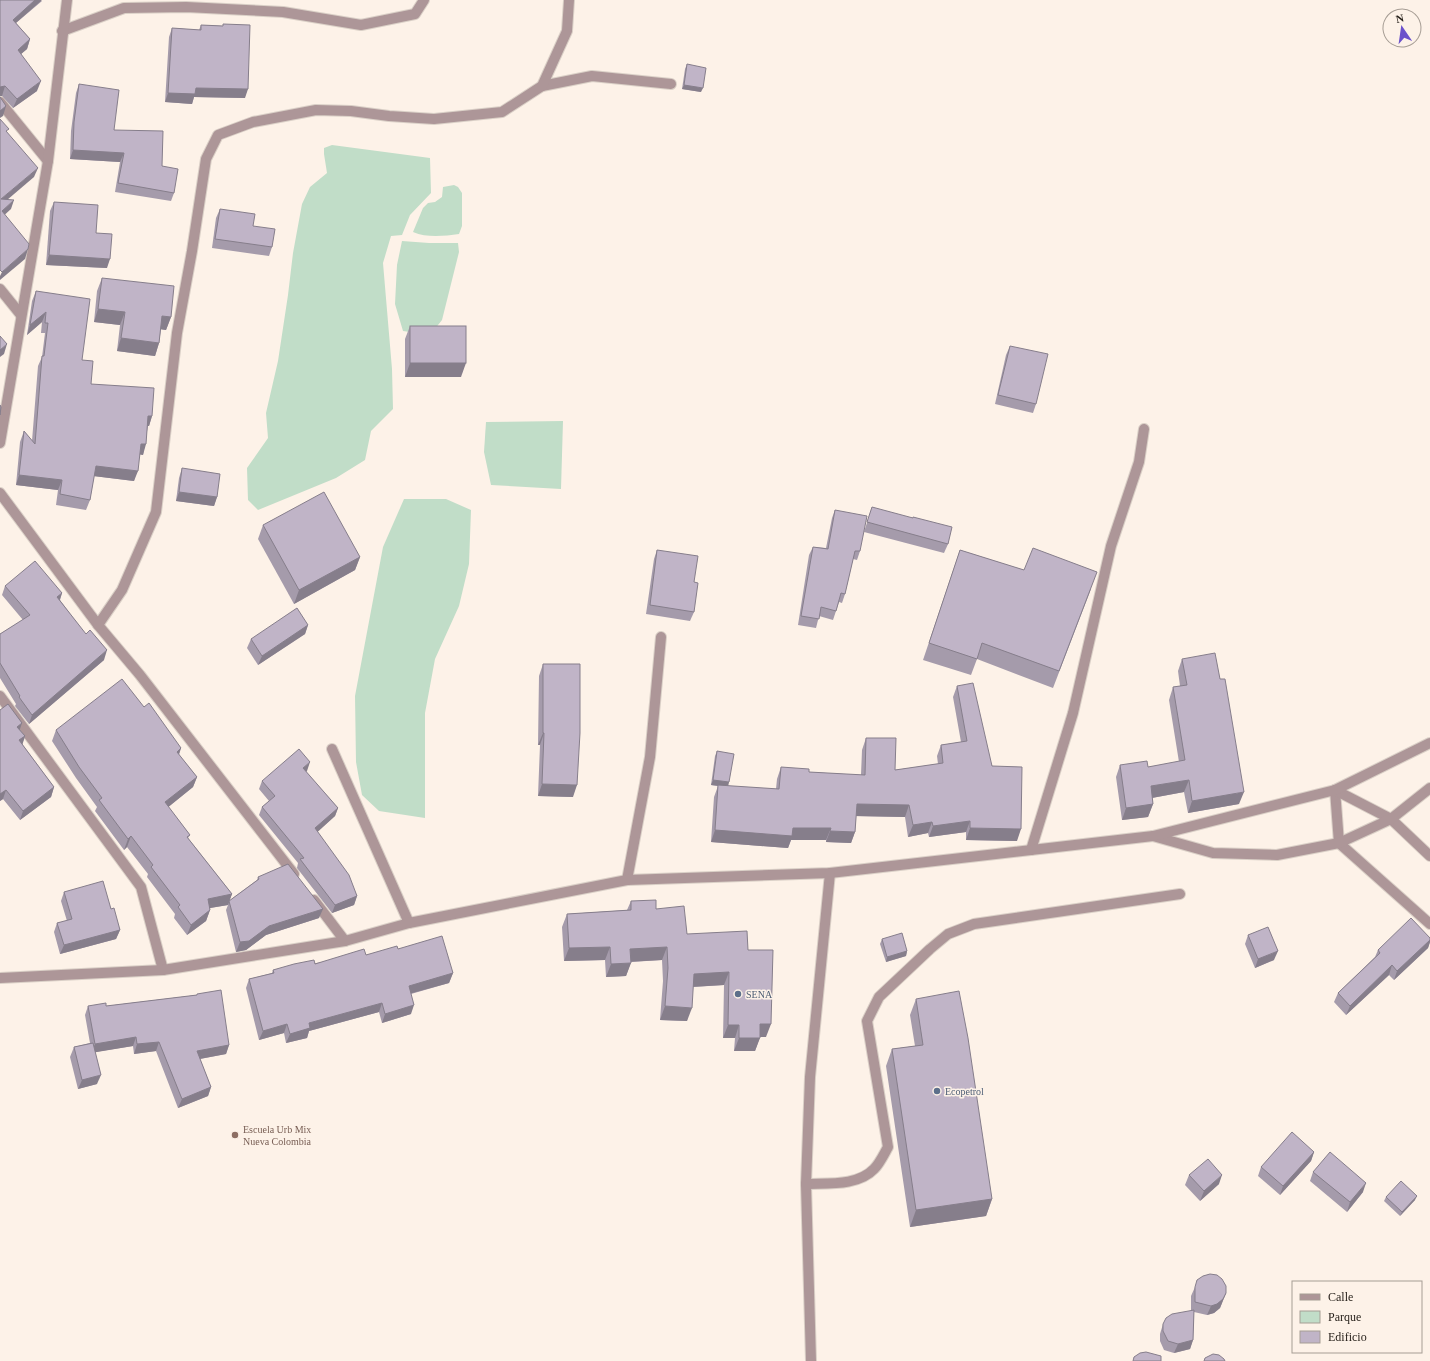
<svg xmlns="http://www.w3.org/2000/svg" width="1430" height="1361" font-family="Georgia,serif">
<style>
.green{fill:#c1ddc8}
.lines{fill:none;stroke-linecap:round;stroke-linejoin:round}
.lane-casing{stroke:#dad0c7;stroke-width:12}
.street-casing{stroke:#dad0c7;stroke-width:12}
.lane{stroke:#ad9698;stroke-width:10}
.street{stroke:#ad9698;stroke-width:10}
.wall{fill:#a59bab}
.shaded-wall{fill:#867e8b}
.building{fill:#c0b4c7;stroke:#867e8b}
.service-dot{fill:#5c6f8a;stroke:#fdf2e8;stroke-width:1.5}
.education-dot{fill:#8d6e63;stroke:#fdf2e8;stroke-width:1.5}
.labels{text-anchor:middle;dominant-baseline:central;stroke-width:3;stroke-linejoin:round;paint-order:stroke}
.service-label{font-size:10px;fill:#4e5e75;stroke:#fdf2e8;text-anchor:start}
.education-label{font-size:10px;fill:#785e54;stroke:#fdf2e8;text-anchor:start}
</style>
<rect width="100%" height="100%" fill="#fdf2e8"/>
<!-- green -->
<g class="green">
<path d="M332,145l98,13 1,35 -21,22 -8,20 -11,1 -8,27 9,106 1,40 -22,22 -6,29 -29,18 -78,32 -10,-10 -1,-32 21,-30 -2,-25 12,-52 10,-66 5,-42 9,-49 8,-17 17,-14 -3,-19v-6z"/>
<path d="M454,185l4,2 4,6v33l-3,8c-15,2 -32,4 -46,-2l10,-24 5,-5 7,-1 7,-5 1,-10z"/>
<path d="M402,241l27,2h29l1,9 -17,68 -12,15 -27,-4 -8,-27 2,-39z"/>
<path d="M563,421l-2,68 -70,-4 -7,-33 2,-30z"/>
<path d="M404,499h42l25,11 -2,54 -10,42 -24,53 -10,54v105l-46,-7 -17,-16 -6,-33 -1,-66 28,-149z"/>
</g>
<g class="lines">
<!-- lane casing -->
<g class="lane-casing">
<path id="lane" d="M1031,850l42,-137 38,-167 28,-84 5,-33"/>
</g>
<!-- street casing -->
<g class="street-casing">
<g id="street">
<path d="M62,31l62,-23 62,-1 97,5 78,13 54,-11 9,-14"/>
<path d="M542,86l50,-10 79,8"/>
<path d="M0,102l48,59"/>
<path d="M0,289l21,26"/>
<path d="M0,443l48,-282 19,-161"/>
<path d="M0,493l98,132 42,50 154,199"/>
<path d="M98,625l24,-35 34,-78 21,-179 15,-82 14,-92 12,-24 35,-13 63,-12 35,1 38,5 45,3 68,-7 40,-26 25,-55 2,-31"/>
<path d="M0,696l141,191 22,83"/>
<path d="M332,749l77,174"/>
<path d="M1335,790l4,53 91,81"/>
<path d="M1335,790l56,29 39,37"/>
<path d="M1153,836l60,17 64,2 62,-12 52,-24 39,-31"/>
<path d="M627,880l23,-123 11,-120"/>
<path d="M314,900l31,41"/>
<path d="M0,978l163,-8 182,-29 64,-18 218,-43 203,-7 323,-37 182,-46 95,-47"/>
<path d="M806,1184c22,-1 52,2 68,-15 6,-6 10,-15 14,-22l-21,-126 12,-24 51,-48 18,-15 26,-10 206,-30"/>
<path d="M811,1361l-5,-177 4,-107 20,-204"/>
</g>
</g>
<!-- lane -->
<use href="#lane" class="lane"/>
<!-- street -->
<use href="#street" class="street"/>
</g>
<!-- wall -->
<g class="wall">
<path d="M0,0l42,1 -26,22 14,16 -3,10 -6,5 16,37 -24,17 -11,-12h-2z"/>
<path d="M223,24l22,74 -51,-1 -2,7 -27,-2 4,-65 3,-9 27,2 2,-5 22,1z"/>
<path d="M687,64l14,28 -19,-3 3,-20z"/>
<path d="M79,84l35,46 48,36 12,27 -3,8 -56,-9 5,-30 -50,-3 1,-28 5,-38z"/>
<path d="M54,202l42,31 11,35 -61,-3 4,-54z"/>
<path d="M220,209l33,17 19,21 -3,9 -57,-8 4,-30z"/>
<path d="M102,278l69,39 -5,13 -5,-1 -2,14 -4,13 -38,-5 3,-26 -26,-3 3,-31z"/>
<path d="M36,291l46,69 9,24 61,32 -3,10h-1l-5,29 -3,-1 -6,27 -40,-5 -4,24 -4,10 -30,-5 2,-15 -42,-5 4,-43 4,-11 8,10 6,-75 4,-9 3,-24h-4l1,-11 -15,13 5,-34z"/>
<path d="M410,326l51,51h-56v-38z"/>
<path d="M1010,346l26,58 -3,9 -38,-9 11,-49z"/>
<path d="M182,468l35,29 -3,9 -38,-5 3,-23z"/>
<path d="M872,507l76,37 -4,9 -80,-21z"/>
<path d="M835,510l25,41 -3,9 -4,-1 -8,35 -3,9 -3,-1 -6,18 -14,-4 -3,12 -18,-3 11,-70 4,-8 13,1 6,-30z"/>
<path d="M263,525l97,32 -5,13 -61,34 -36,-65z"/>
<path d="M657,550l37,32v30l-4,9 -44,-7 8,-55z"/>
<path d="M960,550l64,20 67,19 -38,99 -76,-29 -6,16 -48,-15z"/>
<path d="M5,586l57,7 -2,7 44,60 -75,64 -14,-18 1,-2 -16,-26v-44l23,-14 -21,-25z"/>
<path d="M308,625l-3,9 -47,31 -11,-17 4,-9z"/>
<path d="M1182,659l57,145 -51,9 -4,-21 -32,6 1,6 -5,13 -26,3 -6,-43 4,-12 28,2 31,-5 -10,-62 4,-13 7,-1 -2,-15z"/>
<path d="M543,664l30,133 -35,-1 2,-51h-2l1,-69z"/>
<path d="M957,686l35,80 25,75 -51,-1v-8l-37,5 -1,-4 -20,4 -3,-20 -49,-1 -1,16 -4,11 -25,-1v-2h-35l-3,8 -77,-6 3,-45 4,-11 -7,-1 4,-29 2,-5 11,35 48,3 1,-10 4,-12 28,5 52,3 1,-25 4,-12 29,32 43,-6 -1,-8 4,-11 20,-3 -8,-45z"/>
<path d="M144,707l37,41 -2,7 18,22 -4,10 -25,20 22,28 -2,3 44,56 -3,7 28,-21 1,-3 61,41 -53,17 -20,15 -10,2 -10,-42 2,-5 -18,3v2l-4,11 -19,14 -13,-17 1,-4 -28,-37 1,-3 -21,-27 -3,3 -29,-39 2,-4 -21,-29 -24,-37 4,-11z"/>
<path d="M0,710l20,20 5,6 -3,8 32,43 -3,10 -31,23 -17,-21 -3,2z"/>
<path d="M307,771l-1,1 32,36 -3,8 -18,16 40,64 -3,9 -22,8 -35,-45 1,-5 -39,-48 3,-8 7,-6 -10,-12 3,-8z"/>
<path d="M64,892l47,17 9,21 -4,9 -56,15 -6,-22 3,-9 10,-2 -6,-20z"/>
<path d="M631,901l25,8 31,25 61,16 18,87h-6l-5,14h-21l1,-13h-12l1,-53 -31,2 -6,34 -27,-1 3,-39 -1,-21 -31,2 -5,14 -20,1 -1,-17 -41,1 -2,-34 5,-13 60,-4z"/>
<path d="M1248,935l26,25 -19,8 -10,-24z"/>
<path d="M1430,938v4l-2,6 -34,32 -5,-5 -43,40 -12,-13 4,-9 37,-36 3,-7z"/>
<path d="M882,939l25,12 -1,5 -20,6 -6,-18z"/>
<path d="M398,949l55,24 -4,10 -38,11v20l-29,9 -3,-11 -70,19 -2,7 -21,5 -2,-10 -25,7 -13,-52 3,-9 23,-6 1,-3 93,-15z"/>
<path d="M197,994l32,51 -3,9 -26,5 11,28 -3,9 -30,12 -22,-57 -22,3 -1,-8 -38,6 2,32 -19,5 -8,-32 4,-10 16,-4 -5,-28 3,-9h18l91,-11z"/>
<path d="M916,999l76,200 -6,17 -76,11 -24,-161 6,-17 23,-3 -5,-31z"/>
<path d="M1314,1152l-3,9 -31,34 -22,-19 3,-9z"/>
<path d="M1313,1172l50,20 -16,20 -37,-31z"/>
<path d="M1189,1175l30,9 -19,17 -15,-16z"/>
<path d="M1386,1197l29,3 -15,16 -16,-15z"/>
<path d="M1195,1287l31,6 -6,15 -6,5 -7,2 -13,-3 -1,28 -3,9 -16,4 -10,-3 -4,-9v-7l3,-10 28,-13v-15z"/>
</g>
<!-- shaded-wall -->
<g class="shaded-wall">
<path d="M35,0h7l-33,29 4,-9z"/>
<path d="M30,39l-3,10 -13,11 4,-10z"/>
<path d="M41,81l-4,10 -24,17 4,-9z"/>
<path d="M684,85l19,3 -2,4 -19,-3z"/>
<path d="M5,86l-3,10h-2v-9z"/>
<path d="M196,88l52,1 -3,9 -51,-1 -2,7 -27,-2 3,-9z"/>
<path d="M6,106l-3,10 -3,2v-7z"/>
<path d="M73,150l51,3 -4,9 -50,-3z"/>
<path d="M38,168l-4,9 -34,29 1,-7z"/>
<path d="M14,200l-3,9 -11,10 2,-8z"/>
<path d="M28,249l-3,10 -25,21v-4l2,-4z"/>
<path d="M49,255l61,4 -3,9 -61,-3z"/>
<path d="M98,309l27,3 -5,13 -26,-3z"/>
<path d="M46,312l-4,10 -15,13 3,-10z"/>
<path d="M162,316l9,1 -5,13 -8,-1z"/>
<path d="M121,338l38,5 -4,13 -38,-5z"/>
<path d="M7,344l-3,10 -4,3v-7z"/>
<path d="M410,363h56l-5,14h-56z"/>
<path d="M148,416h4l-3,10h-4z"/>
<path d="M141,444h5l-3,11 -6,-1z"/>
<path d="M96,466l42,5 -4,10 -41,-5z"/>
<path d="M19,475l43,5 -4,10 -42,-5z"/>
<path d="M179,492l38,5 -3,9 -38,-5z"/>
<path d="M360,557l-5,13 -61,34 5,-14z"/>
<path d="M62,593l-3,9 -2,-5z"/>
<path d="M308,625l-3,9 -47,31 4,-9z"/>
<path d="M107,650l-3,10 -75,64 3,-9z"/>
<path d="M22,723l-3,9 -2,-5z"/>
<path d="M543,733h1l-4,12h-2z"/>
<path d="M25,736l-3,10 -3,-6z"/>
<path d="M181,748l-4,11v-7z"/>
<path d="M310,762l-3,9 -7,6 3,-9z"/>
<path d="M197,777l-4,10 -32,26 4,-11z"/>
<path d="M713,780l16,2 -1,5 -17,-2z"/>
<path d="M1189,780l-5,12 -38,7 5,-13z"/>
<path d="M542,784l35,1 -4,12 -35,-1z"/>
<path d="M54,787l-3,10 -31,23 3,-9z"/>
<path d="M6,790l-3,9 -3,2v-7z"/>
<path d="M1244,792l-5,12 -51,9 4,-12z"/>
<path d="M857,804l52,1 -4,12 -52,-1z"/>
<path d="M1153,804l-5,13 -26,3 4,-12z"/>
<path d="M338,808l-3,8 -23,21 3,-9z"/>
<path d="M970,821l-4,11 -37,5 4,-11z"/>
<path d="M932,822l-4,11 -20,4 5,-12z"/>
<path d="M793,828h38l-5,12h-35l-3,8 -77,-6 4,-12z"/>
<path d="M970,828l51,1 -4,12 -51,-1z"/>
<path d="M830,831l25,1 -4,11 -25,-1z"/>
<path d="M131,836l-4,11 -3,3 4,-11z"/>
<path d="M232,894l-4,11 -24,4 4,-10z"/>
<path d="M357,896l-3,9 -22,8 3,-8z"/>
<path d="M323,909l-4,9 -53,17 -20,15 -10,2 4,-10 29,-16z"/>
<path d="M210,910l-4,11 -19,14 4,-10z"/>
<path d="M120,930l-4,9 -56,15 4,-9z"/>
<path d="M1430,940v2l-2,6 -34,32 3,-9z"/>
<path d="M610,947l-5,13 -41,1 5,-13z"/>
<path d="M667,947l-5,13 -36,2 4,-13z"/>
<path d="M907,951l-1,5 -20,6 1,-5z"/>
<path d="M1278,951l-4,9 -19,8 3,-9z"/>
<path d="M631,963l-5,13 -20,1 5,-13z"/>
<path d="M1392,965l-3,10 -43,40 4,-9z"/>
<path d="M729,972l-5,13 -34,2 4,-13z"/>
<path d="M453,973l-4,10 -44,12 4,-9z"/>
<path d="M382,1003l-3,9 -70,19 -2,7 -21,5 4,-9 19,-11z"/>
<path d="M414,1005l-3,9 -29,9 3,-9z"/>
<path d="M665,1006l27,2 -5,13 -27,-1z"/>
<path d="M287,1024l-3,9 -25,7 4,-9z"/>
<path d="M760,1024h11l-5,13h-11z"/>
<path d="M728,1025h11l-4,13h-12z"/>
<path d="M136,1037l-3,9 -42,7 4,-9z"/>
<path d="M739,1038h21l-5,13h-21z"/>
<path d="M159,1042l-3,9 -22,3 3,-10z"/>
<path d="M229,1045l-3,9 -32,6 3,-9z"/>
<path d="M101,1075l-4,9 -19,5 4,-9z"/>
<path d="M211,1087l-3,9 -30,12 4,-9z"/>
<path d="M1314,1152l-3,9 -31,34 3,-9z"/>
<path d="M1222,1175l-3,9 -19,17 4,-10z"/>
<path d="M1366,1183l-3,9 -16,20 3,-10z"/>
<path d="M1417,1196l-2,4 -15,16 2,-4z"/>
<path d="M992,1199l-6,17 -76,11 6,-17z"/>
<path d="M1226,1293l-6,15 -6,5 -7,2 4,-9z"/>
<path d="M1193,1340l-3,9 -16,4 4,-9z"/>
</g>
<!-- building -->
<g class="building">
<path d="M0,0h35l-22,20 17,19 -12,11 23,31 -24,18 -12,-13 -5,1z"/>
<path d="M223,24l27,1 -2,64 -52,-1 -1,6 -27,-1 4,-65 29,2v-5l22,1z"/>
<path d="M687,64l19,4 -3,20 -19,-3z"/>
<path d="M79,84l40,6 -5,40 49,1 -1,35 16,3 -4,24 -56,-10 6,-30 -51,-3 1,-28z"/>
<path d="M0,97l6,9 -6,5z"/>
<path d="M0,119l9,10 -3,2 32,37 -37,31 13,1 -12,11 27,33 -1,5 -26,23 -2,-2z"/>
<path d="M54,202l44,3 -2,28 16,1 -2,25 -61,-4z"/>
<path d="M220,209l35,5 -2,12 22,3 -3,18 -57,-8z"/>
<path d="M102,278l72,8 -3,31 -9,-1 -3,27 -38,-5 4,-26 -27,-3z"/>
<path d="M36,291l54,8 -8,61 11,1 -2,23 63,4 -2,28h-4l-2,28h-5l-3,27 -42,-5 -6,34 -30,-6 2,-14 -43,-5 5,-44 11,13 7,-88h2l4,-33h-3l1,-11 -16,13z"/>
<rect x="410" y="326" width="56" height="37"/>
<path d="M0,336l7,8 -7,6z"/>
<path d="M1010,346l38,8 -12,50 -38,-9z"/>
<path d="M0,405l1,2 -1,8z"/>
<path d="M182,468l38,6 -3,23 -38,-5z"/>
<path d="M324,492l36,65 -61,33 -36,-65z"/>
<path d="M872,507l41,11v-1l39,10 -4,17 -81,-22z"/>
<path d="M835,510l32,6 -7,35h-5l-10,43 -4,-1 -5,18 -15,-4 -2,12 -18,-3 12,-69 15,2z"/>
<path d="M1033,548l64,24 -38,99 -77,-28 -5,16 -48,-16 31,-93 64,20z"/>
<path d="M657,550l41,6 -4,26 4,1 -4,29 -44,-7z"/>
<path d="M35,561l27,32 -5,4 29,37 4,-4 17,20 -75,65 -13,-18 1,-1 -20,-33v-29l30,-19 -25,-29z"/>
<path d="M297,608l11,17 -46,31 -11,-17z"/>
<path d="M1215,653l5,26h5l19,113 -52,9 -3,-21 -38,6 2,18 -27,4 -6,-43 27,-4 1,6 37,-7 -12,-73 14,-2 -5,-26z"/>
<path d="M543,664h37v69l-3,52 -35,-1 2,-51h-1z"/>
<path d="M122,679l22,28 5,-4 32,45 -4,4 20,25 -32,25 25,33 -3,2 45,57 -24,5 2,11 -19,15 -13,-18 2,-2 -29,-38 2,-2 -22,-29 -3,3 -29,-39 3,-2 -23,-31 -23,-37z"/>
<path d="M973,683l19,83 30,1 -1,62 -51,-1v-7l-37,5 -1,-4 -19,3 -4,-20 -52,-1 -2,28 -25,-1 1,-3h-38l-1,8 -77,-6 3,-45 61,4 2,-22 28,2v3l56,3 1,-37h30l-1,32 48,-7 -2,-18 26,-4 -10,-55z"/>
<path d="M8,704l14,19 -5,4 8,9 -6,4 35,47 -31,24 -17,-21 -6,4v-84z"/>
<path d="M299,749l11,13 -7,6 35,40 -23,20 34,47 8,21 -22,9 -35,-46 4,-1 -42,-51 13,-11 -13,-15z"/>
<path d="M717,751l17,3 -5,28 -16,-2z"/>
<path d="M288,864l35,45 -54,17 -20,15 -9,1 -11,-41 30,-22 -1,-2z"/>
<path d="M103,881l8,28 3,-1 6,22 -56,15 -7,-22 15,-4 -8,-27z"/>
<path d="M656,900v9l28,-3 3,28 60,-3 1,19h25l-2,74h-11v14h-21v-13h-11l1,-53 -35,2 -2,34 -27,-2 3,-38 -1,-21 -37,2 1,14 -20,1 -1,-17 -41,1 -2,-34 64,-4v-9z"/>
<path d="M1411,918l19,20v2l-33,31 -5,-6 -42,41 -12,-13 42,-40 -2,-3z"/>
<path d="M1268,927l10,24 -20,8 -10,-24z"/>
<path d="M902,933l5,18 -20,6 -5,-18z"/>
<path d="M442,936l11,37 -44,13 5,19 -29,9 -3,-11 -73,20 1,5 -20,6 -3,-10 -24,7 -14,-52 25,-6 -1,-3 21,-6 20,-4 1,4 49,-15 2,6 31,-9 1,3z"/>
<path d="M221,990l8,55 -32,6 14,36 -29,12 -23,-57 -22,2 -1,-7 -41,7 -7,-38 18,-3v3l91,-11v-1z"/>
<path d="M959,991l9,47 24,161 -76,11 -24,-161 31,-4 -7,-46z"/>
<path d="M93,1043l8,32 -19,5 -8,-33z"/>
<path d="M1292,1132l22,20 -31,34 -22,-19z"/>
<path d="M1330,1152l36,31 -16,19 -37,-30z"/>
<path d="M1208,1159l14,16 -18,16 -15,-16z"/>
<path d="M1401,1181l16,15 -15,16 -16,-15z"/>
<path d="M1210,1274l7,1 5,4 4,7v7l-3,6 -6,5 -6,2 -16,-4v-15l2,-7 6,-4z"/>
<path d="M1194,1310l-1,30 -15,4 -10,-3 -5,-10v-7l3,-6 6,-4z"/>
<path d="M1146,1352l15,4v5h-28l1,-4 6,-4z"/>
<path d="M1213,1354l6,1 5,4 1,2h-21l1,-3z"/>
</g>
<!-- markers -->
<g class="service-dot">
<circle cx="738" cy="994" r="4"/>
<circle cx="937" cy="1091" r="4"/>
</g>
<circle class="education-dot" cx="235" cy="1135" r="4"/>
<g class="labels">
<!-- service labels -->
<g class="service-label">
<text x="746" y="994">SENA</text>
<text x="945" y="1091">Ecopetrol</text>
</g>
<!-- education labels -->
<g class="education-label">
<text x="243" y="1129">Escuela Urb Mix<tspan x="243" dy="12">Nueva Colombia</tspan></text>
</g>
</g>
<!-- legend -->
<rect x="1292" y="1281" width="130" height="72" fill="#fdf2e8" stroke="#a69d94"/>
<rect x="1300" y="1294" width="20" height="6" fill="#ad9698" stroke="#a69d94"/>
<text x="1328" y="1301" font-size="12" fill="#231d17">Calle</text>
<rect x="1300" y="1311" width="20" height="12" fill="#c1ddc8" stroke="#a69d94"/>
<text x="1328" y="1321" font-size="12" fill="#231d17">Parque</text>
<rect x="1300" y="1331" width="20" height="12" fill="#c0b4c7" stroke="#a69d94"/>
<text x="1328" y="1341" font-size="12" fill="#231d17">Edificio</text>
<!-- north arrow -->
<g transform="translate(1402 28) rotate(347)"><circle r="19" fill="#fdf2e8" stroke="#a69d94"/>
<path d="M0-3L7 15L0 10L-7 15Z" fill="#6b51cb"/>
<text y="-6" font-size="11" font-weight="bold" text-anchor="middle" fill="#231d17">N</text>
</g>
</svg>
